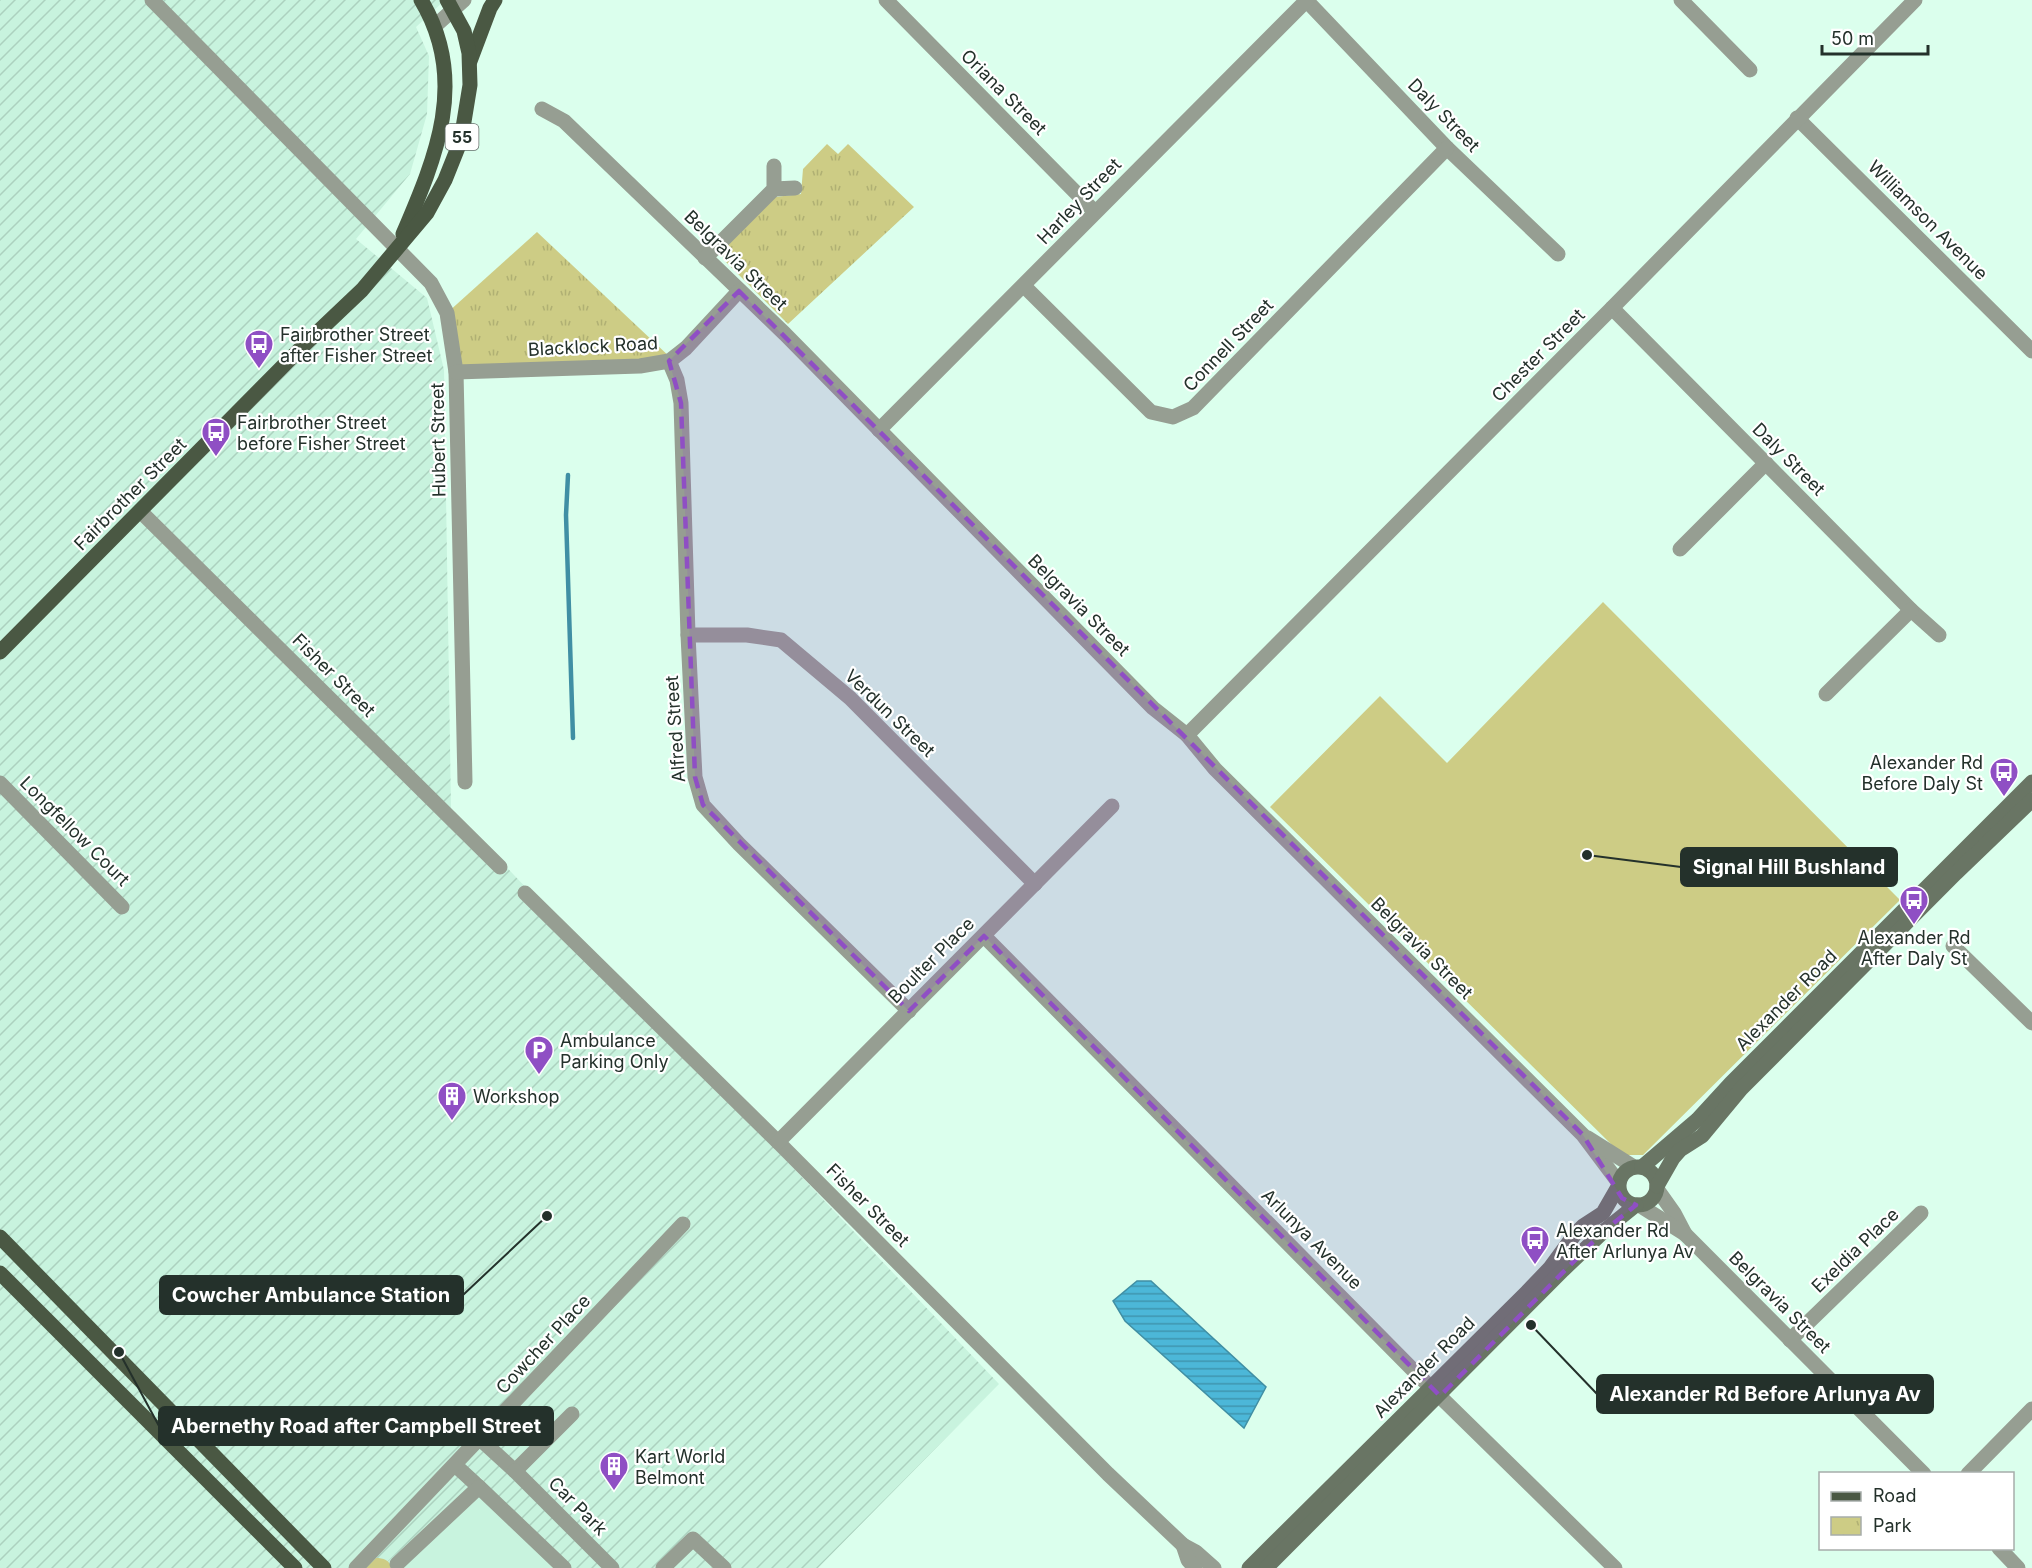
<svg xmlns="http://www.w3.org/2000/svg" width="2032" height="1568" font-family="Inter,sans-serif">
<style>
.built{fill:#c8f3de}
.industrial{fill:url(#industrial-furrows)}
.grass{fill:#cdcc85}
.park{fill:url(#park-tufts)}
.water{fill:url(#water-rules);stroke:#408fa4;stroke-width:1.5}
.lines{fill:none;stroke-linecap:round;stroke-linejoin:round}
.stream{stroke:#408fa4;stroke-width:4.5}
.minor{stroke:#969e92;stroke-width:15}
.tertiary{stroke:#969e92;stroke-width:15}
.secondary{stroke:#697564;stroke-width:15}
.primary{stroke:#4a5843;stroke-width:15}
.marked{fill:#8f4fc4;fill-opacity:0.2;stroke:#8f4fc4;stroke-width:4.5;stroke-dasharray:12 8;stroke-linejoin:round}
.labels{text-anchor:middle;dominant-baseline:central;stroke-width:4.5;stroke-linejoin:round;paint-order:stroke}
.shield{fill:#fff;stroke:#666f6b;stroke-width:1.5}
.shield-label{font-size:16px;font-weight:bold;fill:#24312b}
.street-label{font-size:18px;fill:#24312b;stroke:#fff}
.poi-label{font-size:18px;fill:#24312b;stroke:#fff;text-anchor:start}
.leader{fill:none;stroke:#24312b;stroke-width:2}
.callout-dot{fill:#24312b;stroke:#fff;stroke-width:2}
.callout{fill:#24312b;stroke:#24312b;stroke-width:2}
.callout-label{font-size:20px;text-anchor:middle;font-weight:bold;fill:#fff}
</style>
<defs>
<pattern id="industrial-furrows" width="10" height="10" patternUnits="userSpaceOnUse" patternTransform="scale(1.5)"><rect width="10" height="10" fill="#c8f3de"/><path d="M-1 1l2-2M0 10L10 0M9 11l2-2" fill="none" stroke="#acd1bf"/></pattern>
<pattern id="park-tufts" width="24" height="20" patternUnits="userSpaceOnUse" patternTransform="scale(1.5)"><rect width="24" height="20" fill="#cdcc85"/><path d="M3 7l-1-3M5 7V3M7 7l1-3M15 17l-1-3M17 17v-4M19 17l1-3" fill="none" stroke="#b0b073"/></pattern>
<pattern id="water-rules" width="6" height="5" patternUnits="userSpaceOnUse" patternTransform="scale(1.5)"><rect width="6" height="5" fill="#4cb7d8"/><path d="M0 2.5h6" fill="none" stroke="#3f95af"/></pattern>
</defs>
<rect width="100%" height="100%" fill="#dbffed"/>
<!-- built -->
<path class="built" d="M463,1470l97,98h-194z"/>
<!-- industrial -->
<path class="industrial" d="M0,0h445l-29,27 13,29 -2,58 -17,60 -54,65 71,59 17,72 7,439 548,575 -181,184h-252l-86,-91 -99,91h-381z"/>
<!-- grass -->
<g class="grass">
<path d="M1603,602l297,298 -257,255h-18l-11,-8 -344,-340 110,-111 67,67z"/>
<path d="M376,1558c7,0 14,2 15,10h-25z"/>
</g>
<!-- park -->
<g class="park">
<path d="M827,144l11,10 10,-10 66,63 -126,117 -65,-65 2,-14 50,-48 26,-3 2,-25z"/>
<path d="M537,232l135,127 -216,13 -9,-59z"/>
</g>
<!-- water -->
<path class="water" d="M1137,1281h14l115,106 -22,41 -119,-107 -12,-20z"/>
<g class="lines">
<!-- stream -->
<path class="stream" d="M568,475l-2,40 7,223"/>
<!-- minor -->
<g class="minor">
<path d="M152,0l279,283 16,30 9,59 9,410"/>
<path d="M886,0l209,212"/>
<path d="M1306,0l141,148 111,106"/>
<path d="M1681,0l69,70"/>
<path d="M542,109l22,12 221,213 368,374 34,27 28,34 368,366 36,48"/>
<path d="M1797,118l235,233"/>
<path d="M774,189l21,-1"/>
<path d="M705,258l69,-69v-23"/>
<path d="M1024,286l127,126 22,5 20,-9 254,-260"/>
<path d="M1612,308l299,302 28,25"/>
<path d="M669,361l8,19 4,23 7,232 7,142 8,28 36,39 170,167"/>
<path d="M456,372l184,-6 29,-5 3,-2 14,-11 53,-57"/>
<path d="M879,430l428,-430"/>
<path d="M140,511l360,356"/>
<path d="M1680,549l86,-86"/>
<path d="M688,635h59l34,5 69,58 185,186"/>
<path d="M1826,694l85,-84"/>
<path d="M1187,735l425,-427 303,-308"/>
<path d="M0,783l122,124"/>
<path d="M525,893l253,249 330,332 75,71 13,7 18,16"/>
<path d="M984,936l435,440 196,192"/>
<path d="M1953,946l79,77"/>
<path d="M1588,1138l46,29"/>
<path d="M778,1142l334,-336"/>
<path d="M1790,1340l131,-127"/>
<path d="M480,1439l35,32 57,-57"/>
<path d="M455,1465l24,22"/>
<path d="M515,1471l97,97"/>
<path d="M1968,1474l64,-65"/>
<path d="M1183,1545l5,15 7,8"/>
<path d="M397,1564l82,-77 85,81"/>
<path d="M356,1568l327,-344"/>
<path d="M663,1568l30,-29 31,29"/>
</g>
<!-- tertiary -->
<g class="tertiary">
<path d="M435,26l29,-26"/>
<path d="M1657,1189l17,24 11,21"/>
<path d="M1639,1205l46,29 239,240"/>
<path d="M1999,1548l19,20"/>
</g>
<!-- secondary -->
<g class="secondary">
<circle cx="1638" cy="1186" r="19"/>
<path d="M1642,1167l55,-47 34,-37 301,-301"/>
<path d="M1657,1186l16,-28 7,-8 22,-14 39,-47 215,-216 76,-73"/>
<path d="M1249,1568l278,-276 23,-24 25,-34 8,-8 20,-13 15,-26"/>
<path d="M1266,1568l297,-298 42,-40 31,-25"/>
</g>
<!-- primary -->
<g class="primary">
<path d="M470,61l20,-53 5,-8"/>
<path d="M403,234c33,-77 66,-154 18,-234"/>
<path d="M0,652l304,-307 58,-55 65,-77 18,-33 16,-40 9,-55 -1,-32 -5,-22 -17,-31"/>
<path d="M0,1237l324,331"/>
<path d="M0,1273l295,295"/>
</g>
</g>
<!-- marked area -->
<path class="marked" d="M739,291l844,844 39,63 14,7 -31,25 -165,166 -456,-460 -75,75 -206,-206 -8,-28 -14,-374 -12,-42z"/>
<!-- icons -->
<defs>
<g id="bus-pin" transform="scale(1.5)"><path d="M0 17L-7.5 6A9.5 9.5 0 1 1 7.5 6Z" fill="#8f4fc4" stroke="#fff"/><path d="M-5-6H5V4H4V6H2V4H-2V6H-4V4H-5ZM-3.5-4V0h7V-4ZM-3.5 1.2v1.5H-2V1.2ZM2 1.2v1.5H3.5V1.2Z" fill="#fff"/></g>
<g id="parking-pin" transform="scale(1.5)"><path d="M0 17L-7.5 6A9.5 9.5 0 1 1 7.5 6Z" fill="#8f4fc4" stroke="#fff"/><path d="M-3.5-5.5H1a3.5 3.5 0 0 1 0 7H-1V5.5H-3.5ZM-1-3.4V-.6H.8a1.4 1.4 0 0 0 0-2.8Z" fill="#fff"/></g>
<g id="building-pin" transform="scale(1.5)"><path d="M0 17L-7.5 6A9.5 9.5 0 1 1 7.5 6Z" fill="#8f4fc4" stroke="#fff"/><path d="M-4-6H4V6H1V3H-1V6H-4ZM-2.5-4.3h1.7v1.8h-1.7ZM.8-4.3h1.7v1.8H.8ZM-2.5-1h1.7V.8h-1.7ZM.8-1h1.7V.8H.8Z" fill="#fff"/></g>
</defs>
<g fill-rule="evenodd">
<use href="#bus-pin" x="259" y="344"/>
<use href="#bus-pin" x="216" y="432"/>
<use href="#bus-pin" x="2004" y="772"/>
<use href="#bus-pin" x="1914" y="900"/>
<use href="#parking-pin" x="539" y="1050"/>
<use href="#building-pin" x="452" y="1096"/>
<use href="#bus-pin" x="1535" y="1240"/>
<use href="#building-pin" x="614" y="1466"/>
</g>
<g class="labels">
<!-- shield labels -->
<rect class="shield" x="445.5" y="124" width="33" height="26" rx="4.5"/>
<g class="shield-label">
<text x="462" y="137">55</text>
</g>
<!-- street labels -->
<g class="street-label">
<text transform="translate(1004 92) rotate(45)">Oriana Street</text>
<text transform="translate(1444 115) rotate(46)">Daly Street</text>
<text transform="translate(1079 201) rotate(-46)">Harley Street</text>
<text transform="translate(1928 220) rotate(45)">Williamson Avenue</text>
<text transform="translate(736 260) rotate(44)">Belgravia Street</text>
<text transform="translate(1228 345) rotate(-46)">Connell Street</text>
<text transform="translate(593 346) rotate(-3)">Blacklock Road</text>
<text transform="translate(1538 355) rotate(-45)">Chester Street</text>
<text transform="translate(438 440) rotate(-91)">Hubert Street</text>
<text transform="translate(1789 459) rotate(45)">Daly Street</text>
<text transform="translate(130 494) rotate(-45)">Fairbrother Street</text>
<text transform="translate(1079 605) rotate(45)">Belgravia Street</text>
<text transform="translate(334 675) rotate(45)">Fisher Street</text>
<text transform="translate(890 713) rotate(44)">Verdun Street</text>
<text transform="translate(675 729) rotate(-94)">Alfred Street</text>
<text transform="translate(75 831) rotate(45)">Longfellow Court</text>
<text transform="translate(1422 948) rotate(45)">Belgravia Street</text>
<text transform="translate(931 960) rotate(-45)">Boulter Place</text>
<text transform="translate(1786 1000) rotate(-45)">Alexander Road</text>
<text transform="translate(868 1205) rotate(45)">Fisher Street</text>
<text transform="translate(1312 1239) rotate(45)">Arlunya Avenue</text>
<text transform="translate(1855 1250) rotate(-44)">Exeldia Place</text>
<text transform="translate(1780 1302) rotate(45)">Belgravia Street</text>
<text transform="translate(543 1344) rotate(-47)">Cowcher Place</text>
<text transform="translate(1424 1367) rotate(-45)">Alexander Road</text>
<text transform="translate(578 1506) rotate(45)">Car Park</text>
</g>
<!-- poi labels -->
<g class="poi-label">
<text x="280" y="334">Fairbrother Street<tspan x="280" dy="21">after Fisher Street</tspan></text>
<text x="237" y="422">Fairbrother Street<tspan x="237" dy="21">before Fisher Street</tspan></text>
<text x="1983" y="762" text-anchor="end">Alexander Rd<tspan x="1983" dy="21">Before Daly St</tspan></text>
<text x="1914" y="937" text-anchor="middle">Alexander Rd<tspan x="1914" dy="21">After Daly St</tspan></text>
<text x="560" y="1040">Ambulance<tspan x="560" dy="21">Parking Only</tspan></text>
<text x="473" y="1096">Workshop</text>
<text x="1556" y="1230">Alexander Rd<tspan x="1556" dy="21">After Arlunya Av</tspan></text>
<text x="635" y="1456">Kart World<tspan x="635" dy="21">Belmont</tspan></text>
</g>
</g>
<!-- callouts -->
<path class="leader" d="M1587 855L1681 867M547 1216L463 1295M1531 1325L1597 1394M119 1352L159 1426"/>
<g class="callout-dot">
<circle cx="1587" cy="855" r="6"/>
<circle cx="547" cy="1216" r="6"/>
<circle cx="1531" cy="1325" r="6"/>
<circle cx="119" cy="1352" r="6"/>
</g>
<g class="callout">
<rect x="1681" y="848" width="216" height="38" rx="6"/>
<rect x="160" y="1276" width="303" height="38" rx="6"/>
<rect x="1597" y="1375" width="336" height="38" rx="6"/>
<rect x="159" y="1407" width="394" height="38" rx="6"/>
</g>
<g class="callout-label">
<text x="1789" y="874">Signal Hill Bushland</text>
<text x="311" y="1302">Cowcher Ambulance Station</text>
<text x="1765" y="1401">Alexander Rd Before Arlunya Av</text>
<text x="356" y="1433">Abernethy Road after Campbell Street</text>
</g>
<!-- legend -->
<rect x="1819" y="1472" width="195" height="78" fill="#ffffff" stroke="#a7adaa" stroke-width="1.5"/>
<rect x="1831" y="1492" width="30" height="9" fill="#4a5843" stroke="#a7adaa" stroke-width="1.5"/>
<text x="1873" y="1502" font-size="18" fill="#24312b">Road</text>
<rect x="1831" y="1517" width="30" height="18" fill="url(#park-tufts)" stroke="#a7adaa" stroke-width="1.5"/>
<text x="1873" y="1532" font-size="18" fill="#24312b">Park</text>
<!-- scale -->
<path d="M1822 45v9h106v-9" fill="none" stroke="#24312b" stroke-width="3"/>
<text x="1831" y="45" font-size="18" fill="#24312b" stroke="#ffffff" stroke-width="4.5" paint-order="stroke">50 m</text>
</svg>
